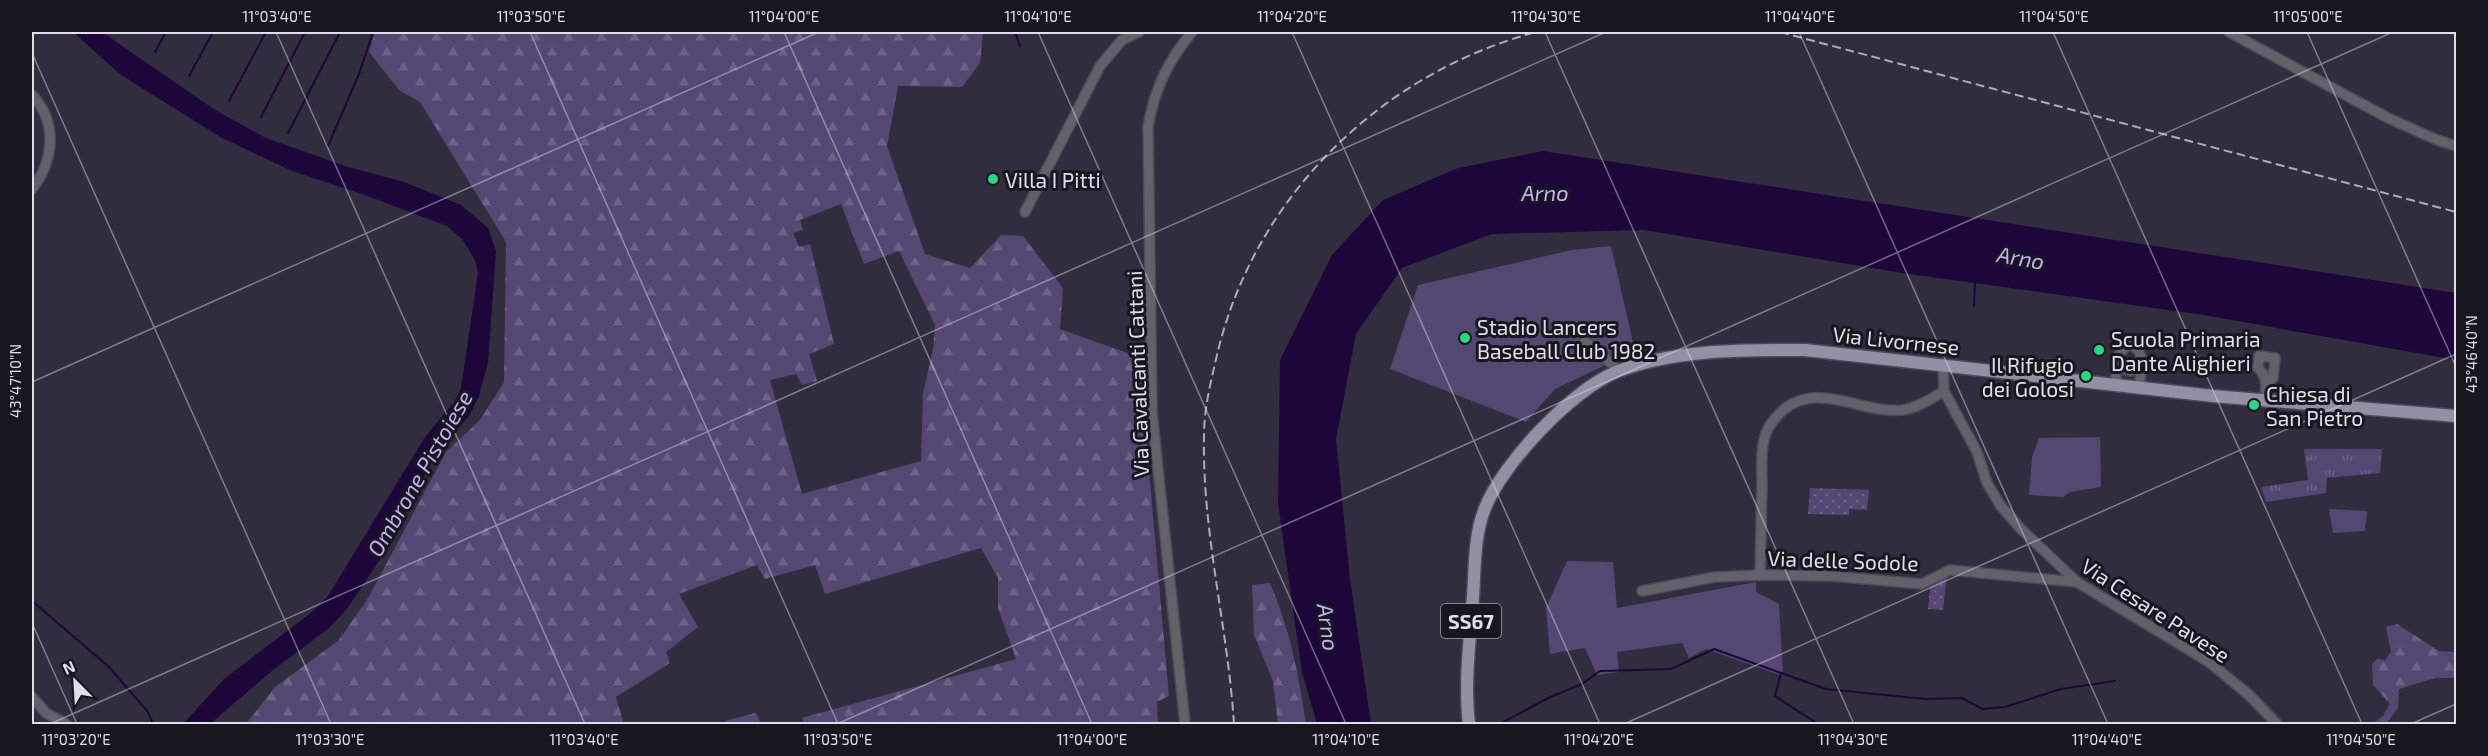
<svg xmlns="http://www.w3.org/2000/svg" width="2488" height="756" font-family="'Exo 2',sans-serif">
<style>
.grass{fill:url(#grass-tufts)}
.forest{fill:url(#forest-firs);fill-rule:evenodd}
.park{fill:url(#park-dots)}
.garden{fill:#544772}
.water{fill:#1d0639}
.lines{fill:none;stroke-linecap:round;stroke-linejoin:round}
.stream{stroke:#1d0639;stroke-width:2}
.minor-casing{stroke:#4e485a;stroke-width:12}
.major-casing{stroke:#4e485a;stroke-width:15}
.minor{stroke:#63606a;stroke-width:9}
.major{stroke:#958fa3;stroke-width:12}
.rail{stroke:#afabb9;stroke-width:2;stroke-dasharray:9 4.5;stroke-linecap:butt}
.ticks{fill:none;stroke:#e1deea;stroke-width:1.5;stroke-opacity:0.45}
.poi-dot{fill:#27d885;stroke:#19161f;stroke-width:2}
.labels{text-anchor:middle;dominant-baseline:central;stroke-width:6;stroke-linejoin:round;paint-order:stroke}
.shield{fill:#19161f;stroke:#a5a2ad;stroke-width:1.5}
.shield-label{font-size:20px;font-weight:bold;fill:#e1deea}
.poi-label{font-size:21px;fill:#e1deea;stroke:#19161f;text-anchor:start}
.street-label{font-size:21px;fill:#e1deea;stroke:#19161f}
.water-label{font-size:22px;font-style:italic;fill:#c5b0f5;stroke:#19161f}
.neatline{fill:none;stroke:#e1deea;stroke-width:2}
.ticks-label{font-size:15px;text-anchor:middle;fill:#e1deea}
</style>
<defs>
<pattern id="grass-tufts" width="24" height="20" patternUnits="userSpaceOnUse" patternTransform="scale(1.5)"><rect width="24" height="20" fill="#544772"/><path d="M3 7l-1-3M5 7V3M7 7l1-3M15 17l-1-3M17 17v-4M19 17l1-3" fill="none" stroke="#6c6186"/></pattern>
<pattern id="forest-firs" width="22" height="20" patternUnits="userSpaceOnUse" patternTransform="scale(1.5)"><rect width="22" height="20" fill="#544772"/><path d="M5 1l3.5 6h-7zM16 11l3.5 6h-7z" fill="#6c6186"/></pattern>
<pattern id="park-dots" width="8" height="8" patternUnits="userSpaceOnUse" patternTransform="scale(1.5)"><rect width="8" height="8" fill="#544772"/><path d="M2 2h.1M6 6h.1" fill="none" stroke="#6c6186" stroke-width="1.8" stroke-linecap="round"/></pattern>
</defs>
<rect width="100%" height="100%" fill="#322c3f"/>
<!-- grass -->
<path class="grass" d="M2304,449h78l-2,24 -53,5 -1,15 -60,9 -5,-15 47,-7z"/>
<!-- forest -->
<g class="forest">
<path d="M375,32h608l-3,31 -18,24 -64,-1 -11,60 38,108 45,14 31,-33 22,1 40,52 -3,41 79,28 30,339 -12,6 1,22h-353l-3,-6 214,-59 -18,-51v-30l-17,-30 -156,46 -10,-29 -50,14 -8,-14 -78,29 19,33 -32,25 4,11 -54,34 8,27h-378l29,-37 63,-46 29,-41 79,-148 34,-32 24,-38 2,-140 -86,-140 -21,-12 -30,-38zM841,204l23,60 35,-13 36,74 -2,25 -10,43 -2,68 -119,33 -32,-114 26,-6 6,11 15,-4 -8,-27 25,-10 -24,-100 -11,3 -6,-14 10,-3 -3,-10z"/>
<path d="M1270,583c20,46 29,93 36,141h-28l-5,-43 -19,-46 -2,-50z"/>
<path d="M2397,624l42,27 17,1v26h-21l-36,11 -1,19 -12,16h-14l11,-8 7,-12 -17,-19 -1,-21 6,-6 7,3 6,-10 -5,-24z"/>
<path d="M756,713l5,11h-35l-1,-3z"/>
</g>
<!-- park -->
<g class="park">
<path d="M1810,488l59,2 -2,20 -18,-1v6l-41,-1z"/>
<path d="M1947,575l-4,35 -15,-1 2,-22z"/>
</g>
<!-- garden -->
<g class="garden">
<path d="M1611,246l25,109 -24,7 -57,27 -29,33 -136,-53 28,-84 154,-35z"/>
<path d="M2100,437l1,50 -31,5 -7,5 -34,-2 3,-38 7,-19z"/>
<path d="M2329,509l38,2 -2,20 -32,2z"/>
<path d="M1567,561l46,1 4,46 139,-26v10l23,12 4,72 -77,-27 -17,9 -7,-15 -65,9 2,20 -22,3 -12,-27 -35,6 -4,-46z"/>
</g>
<!-- water -->
<g class="water">
<path d="M73,32h29l113,78 51,28 79,28 59,16 57,23 27,23 8,23 -8,112 -9,33 -10,20 -33,38 -57,107 -32,48 -18,19 -56,42 -63,54h-27l41,-45 88,-67 16,-16 97,-159 30,-36 6,-13 17,-115 -3,-13 -13,-21 -15,-13 -88,-33 -67,-22 -70,-33 -101,-63z"/>
<path d="M1543,151l913,142v67l-252,-45 -302,-42 -258,-43 -152,4 -90,34 -46,66 -20,105 14,140 21,145h-54l-15,-52 -24,-169 2,-143 52,-105 51,-55 75,-32z"/>
</g>
<g class="lines">
<!-- stream -->
<g class="stream">
<path d="M1015,32l5,14"/>
<path d="M836,33v-1"/>
<path d="M155,52l11,-20"/>
<path d="M189,76l24,-44"/>
<path d="M229,101l37,-69"/>
<path d="M261,117l44,-85"/>
<path d="M288,133l52,-101"/>
<path d="M328,146l31,-72 14,-42"/>
<path d="M1974,306l1,-23"/>
<path d="M32,601l77,66 39,45 5,12"/>
<path d="M1781,673l-6,23 43,28"/>
<path d="M1500,724l48,-26 34,-14 18,-13 71,-2 43,-20 112,40 99,10 37,-1 20,11 23,-2 56,-18 54,-8"/>
</g>
<!-- minor casing -->
<g class="minor-casing">
<g id="minor">
<path d="M2229,32l159,86 49,22 19,6"/>
<path d="M32,95c26,27 22,66 0,94"/>
<path d="M1025,212l75,-146 22,-26 17,-8"/>
<path d="M1584,342c12,3 24,20 35,29"/>
<path d="M2118,361l3,7 9,3 7,-2 3,-6"/>
<path d="M1943,364l1,27 33,61 10,31 13,22 21,24 56,53 132,80 40,33 28,29"/>
<path d="M2116,385c0,-14 -1,-35 14,-40 18,5 9,27 10,42"/>
<path d="M2265,400c1,-13 3,-24 -7,-32l1,-12 16,2 -2,20 -6,5"/>
<path d="M1760,575c1,-29 1,-58 2,-87 0,-18 -2,-38 4,-55 3,-9 10,-16 16,-22 35,-31 80,3 120,-1 15,-2 29,-11 42,-19"/>
<path d="M1642,591l73,-14 45,-2 71,1 91,8 28,-14 127,12"/>
<path d="M32,697l14,16 20,11"/>
<path d="M1185,724l-33,-312 -4,-285c6,-37 20,-66 44,-95"/>
</g>
</g>
<!-- major casing -->
<g class="major-casing">
<path id="major" d="M1469,724c-5,-41 1,-85 4,-127 2,-29 1,-62 12,-89 18,-45 86,-117 131,-136 58,-23 127,-22 189,-22l408,46 243,20"/>
</g>
<!-- minor -->
<use href="#minor" class="minor"/>
<!-- major -->
<use href="#major" class="major"/>
<!-- rail -->
<g class="rail">
<path d="M1780,32l676,180"/>
<path d="M1234,724c-6,-96 -32,-191 -30,-288 0,-28 7,-55 13,-81 37,-158 163,-281 319,-323"/>
</g>
</g>
<!-- ticks -->
<path class="ticks" d="M276,32l309,692M530,32l308,692M784,32l308,692M1038,32l308,692M1292,32l308,692M1545,32l309,692M1799,32l309,692M2053,32l309,692M2307,32l149,335M32,53l299,671M32,382l787,-350M32,623l45,101M50,724l1556,-692M837,724l1556,-692M1624,724l832,-370M2411,724l45,-20"/>
<!-- markers -->
<g class="poi-dot">
<circle cx="993" cy="179" r="6"/>
<circle cx="1465" cy="338" r="6"/>
<circle cx="2099" cy="350" r="6"/>
<circle cx="2086" cy="376" r="6"/>
<circle cx="2254" cy="405" r="6"/>
</g>
<g class="labels">
<!-- shield labels -->
<rect class="shield" x="1441" y="604" width="60" height="34" rx="4.5"/>
<g class="shield-label">
<text x="1471" y="621">SS67</text>
</g>
<!-- poi labels -->
<g class="poi-label">
<text x="1005" y="179">Villa I Pitti</text>
<text x="1477" y="326">Stadio Lancers<tspan x="1477" dy="24">Baseball Club 1982</tspan></text>
<text x="2111" y="338">Scuola Primaria<tspan x="2111" dy="24">Dante Alighieri</tspan></text>
<text x="2074" y="364" text-anchor="end">Il Rifugio<tspan x="2074" dy="24">dei Golosi</tspan></text>
<text x="2266" y="393">Chiesa di<tspan x="2266" dy="24">San Pietro</tspan></text>
</g>
<!-- street labels -->
<g class="street-label">
<text transform="translate(1896 340) rotate(6)">Via Livornese</text>
<text transform="translate(1137 374) rotate(-92)">Via Cavalcanti Cattani</text>
<text transform="translate(1843 560) rotate(2)">Via delle Sodole</text>
<text transform="translate(2156 610) rotate(33)">Via Cesare Pavese</text>
</g>
<!-- water labels -->
<g class="water-label">
<text x="1545" y="192">Arno</text>
<text transform="translate(2021 257) rotate(10)">Arno</text>
<text transform="translate(419 473) rotate(-60)">Ombrone Pistoiese</text>
<text transform="translate(1329 627) rotate(82)">Arno</text>
</g>
</g>
<!-- border -->
<rect width="2488" height="756" fill="none" stroke="#19161f" stroke-width="66"/>
<!-- north arrow -->
<g transform="translate(75 681) rotate(336)" stroke="#19161f" stroke-width="4.5" paint-order="stroke">
<path d="M0-4.5L10 22L0 15L-10 22Z" fill="#e1deea"/>
<text y="-9" font-size="16" font-weight="bold" text-anchor="middle" fill="#e1deea">N</text>
</g>
<rect x="33" y="33" width="2422" height="690" class="neatline"/>
<g class="ticks-label">
<text x="277" y="22">11°03'40"E</text>
<text x="531" y="22">11°03'50"E</text>
<text x="784" y="22">11°04'00"E</text>
<text x="1038" y="22">11°04'10"E</text>
<text x="1292" y="22">11°04'20"E</text>
<text x="1546" y="22">11°04'30"E</text>
<text x="1800" y="22">11°04'40"E</text>
<text x="2054" y="22">11°04'50"E</text>
<text x="2308" y="22">11°05'00"E</text>
<text transform="translate(2472 354) rotate(-90)" y="5">43°46'40"N</text>
<text transform="translate(16 381) rotate(-90)" y="5">43°47'10"N</text>
<text x="76" y="745">11°03'20"E</text>
<text x="330" y="745">11°03'30"E</text>
<text x="584" y="745">11°03'40"E</text>
<text x="838" y="745">11°03'50"E</text>
<text x="1092" y="745">11°04'00"E</text>
<text x="1346" y="745">11°04'10"E</text>
<text x="1599" y="745">11°04'20"E</text>
<text x="1853" y="745">11°04'30"E</text>
<text x="2107" y="745">11°04'40"E</text>
<text x="2361" y="745">11°04'50"E</text>
</g>
</svg>
